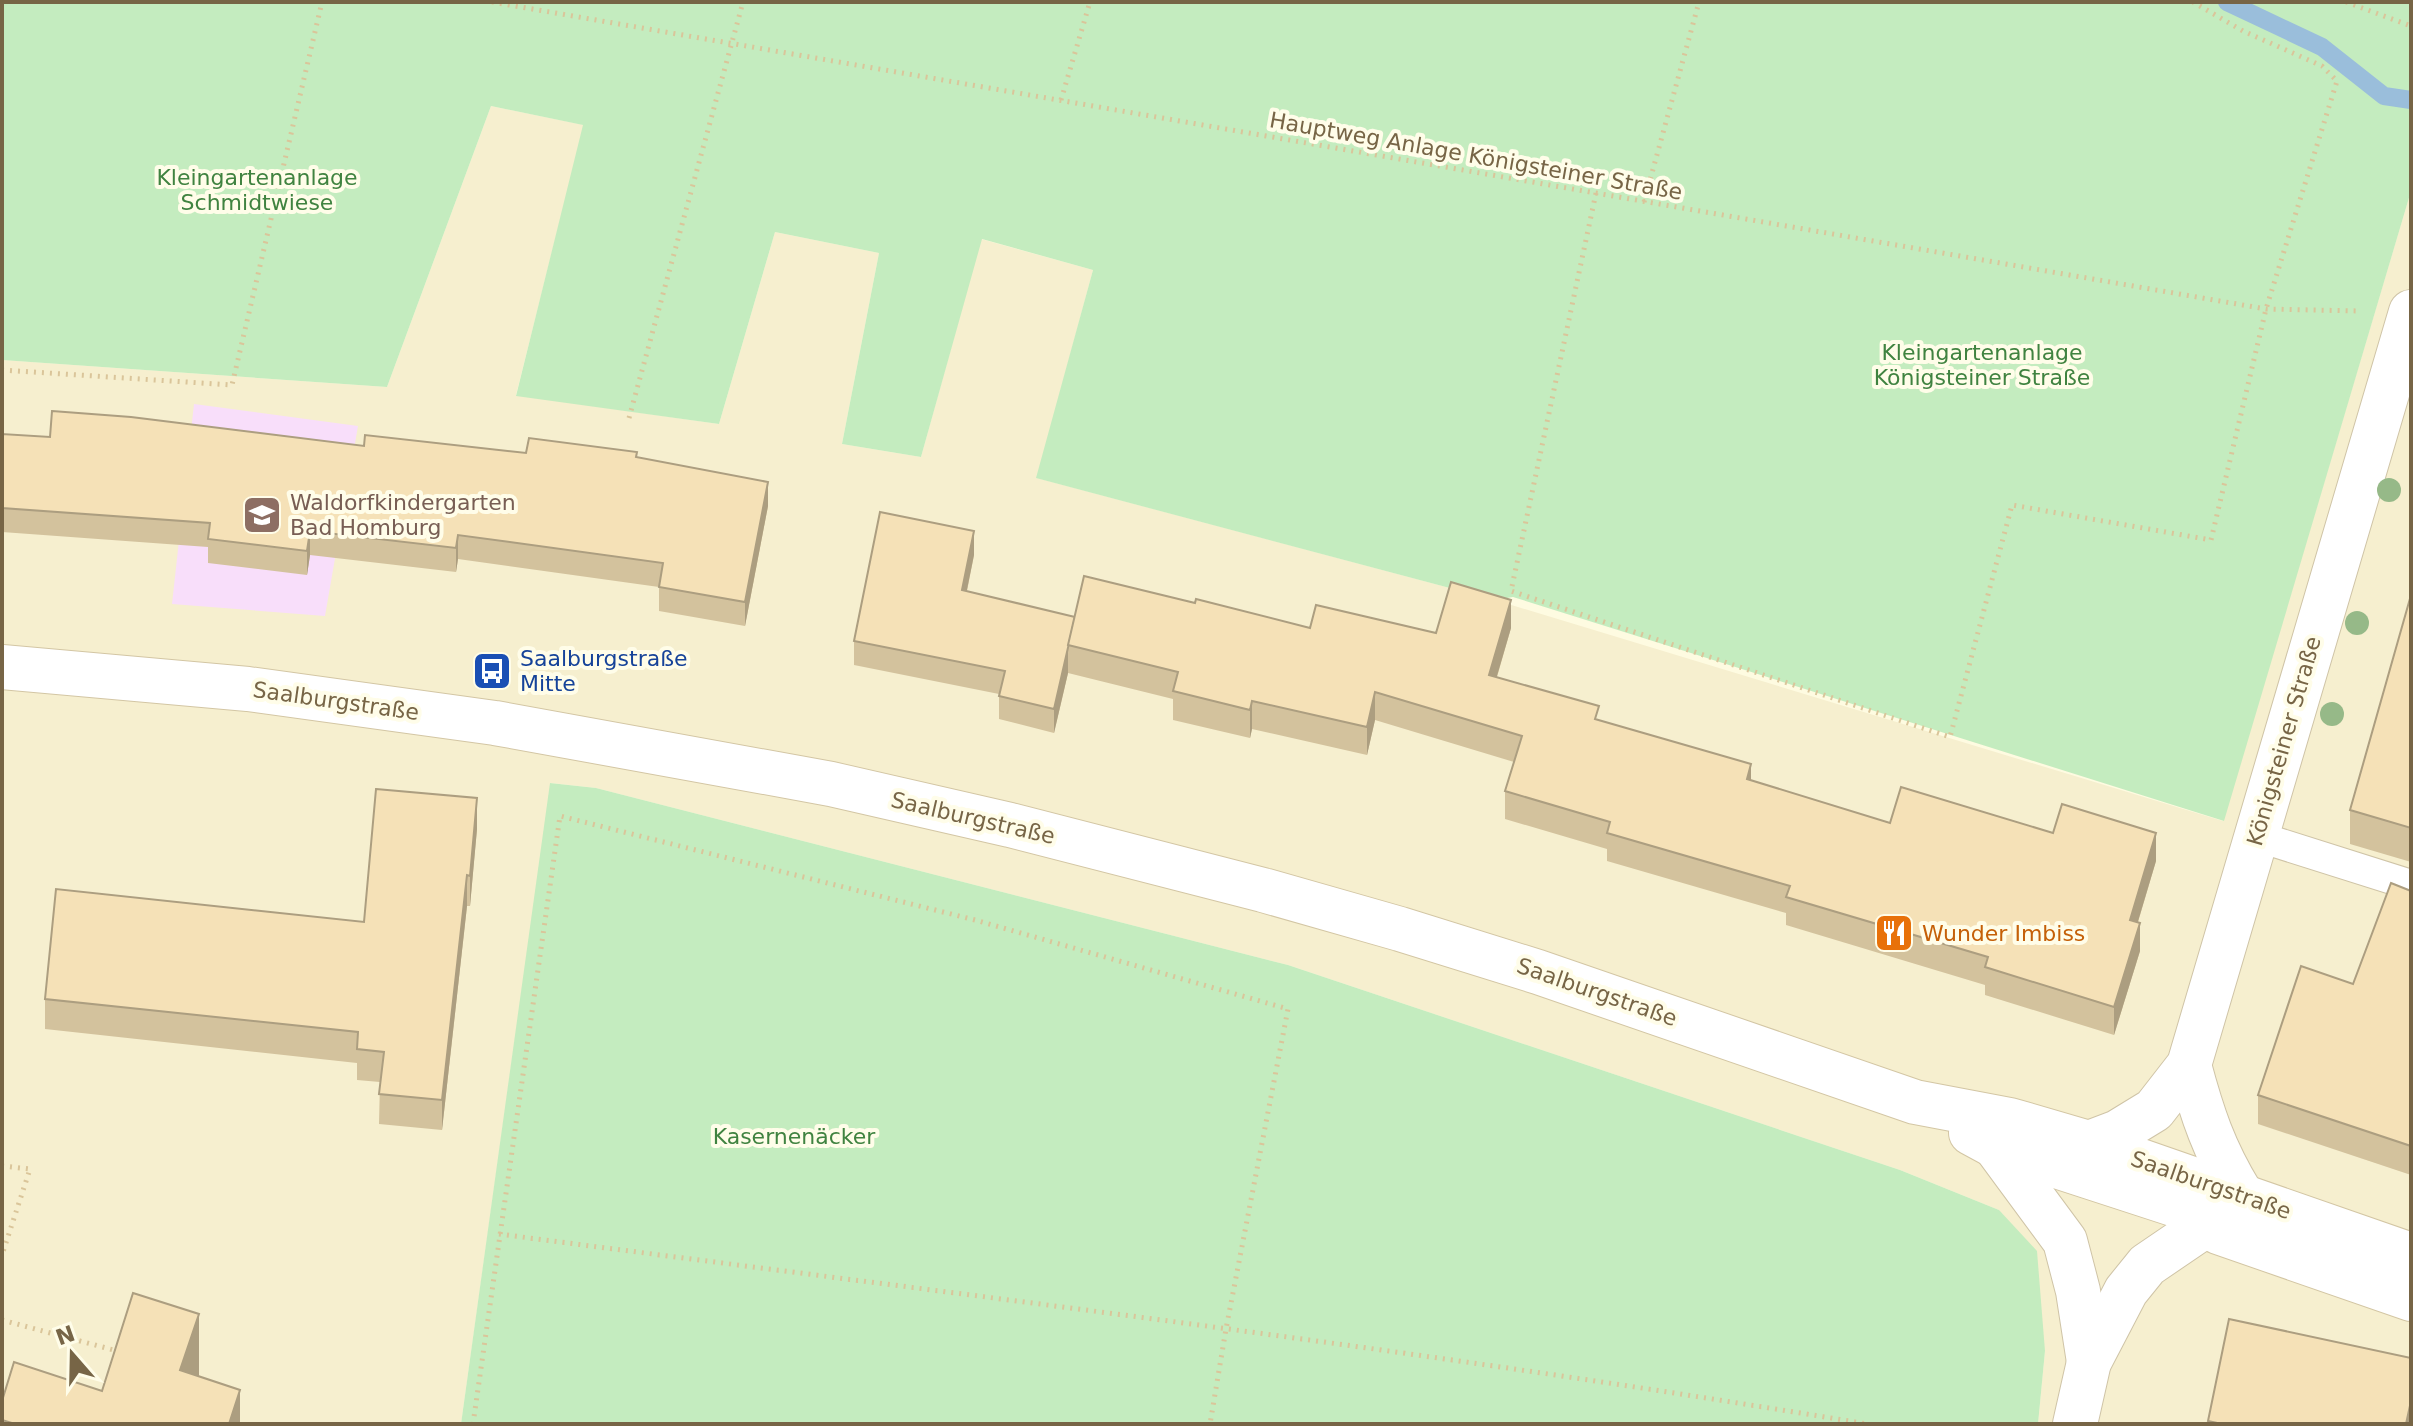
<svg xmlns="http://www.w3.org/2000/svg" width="2413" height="1426" font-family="'DejaVu Sans',sans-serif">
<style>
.residential{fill:#f6efcf}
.education{fill:#f8defa}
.green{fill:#c4ecbf}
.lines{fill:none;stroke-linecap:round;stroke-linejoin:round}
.stream{stroke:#9abedb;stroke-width:18}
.lane-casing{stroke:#cfc4a7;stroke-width:32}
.street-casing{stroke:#cfc4a7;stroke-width:46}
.secondary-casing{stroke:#d3c6a4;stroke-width:46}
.path{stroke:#dac59a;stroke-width:5;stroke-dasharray:2 6;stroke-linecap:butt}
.lane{stroke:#fff;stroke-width:30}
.street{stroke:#fff;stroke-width:44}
.secondary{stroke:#fff;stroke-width:44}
.tree{fill:#96b988}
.wall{fill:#d3c29d}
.shaded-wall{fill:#ac9e80}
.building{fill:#f5e1b7;stroke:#ac9e80;stroke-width:2}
.labels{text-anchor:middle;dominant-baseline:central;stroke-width:8;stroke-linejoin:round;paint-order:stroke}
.street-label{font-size:22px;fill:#776546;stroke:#fffde9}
.park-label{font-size:22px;fill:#408340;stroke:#fffde9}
.education-label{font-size:22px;fill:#785e54;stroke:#fffde9;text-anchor:start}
.transit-label{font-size:22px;fill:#164399;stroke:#fffde9;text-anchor:start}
.food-label{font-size:22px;fill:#c56008;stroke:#fffde9;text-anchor:start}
</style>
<rect width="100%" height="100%" fill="#fefbe1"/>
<!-- residential -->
<path class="residential" d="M491,106l93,19 -68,270 203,29 56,-192 104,21 -37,191 79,13 60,-218 112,31 -56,208 458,122 728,221 188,-630v1233h-373l7,-73 -46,-141 -99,-40 -612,-205 -692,-177 -45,-5 -90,641h-459v-1064l385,27z"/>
<!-- education -->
<path class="education" d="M194,404l164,22 -33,190 -153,-12z"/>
<!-- green -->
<g class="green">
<path d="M2,2h2409v189l-187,630 -711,-224 -18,3 -459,-122 57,-208 -111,-31 -61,218 -79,-13 37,-191 -104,-21 -56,192 -203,-28 67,-271 -92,-19 -104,281 -385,-27z"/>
<path d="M550,783l46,5 692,177 612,205 99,40 38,41 8,100 -7,73h-1577z"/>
</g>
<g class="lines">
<!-- stream -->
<path class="stream" d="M2227,2l95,45 62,49 27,4"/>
<!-- lane casing -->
<g class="lane-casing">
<path id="lane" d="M2256,836l155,49"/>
</g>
<!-- street casing -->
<g class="street-casing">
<g id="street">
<path d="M2189,1065c13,49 25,85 52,129"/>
<path d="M2089,1143l29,-11 36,-22 35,-45 222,-753"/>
<path d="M1995,1146l70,95 13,50 11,71"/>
<path d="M2075,1424l14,-62 37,-71 21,-26 69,-47"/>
</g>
</g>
<!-- secondary casing -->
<g class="secondary-casing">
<g id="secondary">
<path d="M2,667l246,22 247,34 336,61 179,41 253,65 137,39 138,43 377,130 95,18 79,23 322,112"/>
<path d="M1971,1133l24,13 221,72 2,14 193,67"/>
</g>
</g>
<!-- path -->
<g class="path">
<path d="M492,2l1774,307 94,2"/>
<path d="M2346,2l65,24"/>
<path d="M1061,100l29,-98"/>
<path d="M1596,193l-85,398 439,146 62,-232 199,35 55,-231 71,-228 -15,-15 -79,-35 -50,-29"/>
<path d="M1644,202l55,-200"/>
<path d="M2,370l230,15 90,-383"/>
<path d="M629,418l114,-416"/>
<path d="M2,1166l28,3 -28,86"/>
<path d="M499,1234c456,60 914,114 1368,190"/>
<path d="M2,1320l119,32"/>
<path d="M473,1424l87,-608 415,104 313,89 -62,320 -16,95"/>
</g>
<!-- lane -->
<use href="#lane" class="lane"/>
<!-- street -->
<use href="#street" class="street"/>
<!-- secondary -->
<use href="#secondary" class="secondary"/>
</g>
<!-- trees -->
<g class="tree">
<circle cx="2389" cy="490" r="12"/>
<circle cx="2357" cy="623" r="12"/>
<circle cx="2332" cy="714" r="12"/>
</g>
<!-- wall -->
<g class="wall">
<path d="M2,434l48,3 314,9 273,11 131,49 -23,120 -86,-15v-24l-201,-28 -2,13 -146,-17 -3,20 -99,-12v-16l-206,-15z"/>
<path d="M974,555l-7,36 108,26 120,-14 115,25 126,5 75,-5 -14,49 102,43 152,61 139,42 163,10 103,28 -18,61 2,29 -26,84 -129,-40v-10l-199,-60v-12l-179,-52v-12l-102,-30v-28l9,-29 -139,-42 -8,35 -115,-26 -2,9 -77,-18v-21l-105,-26 -14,60 -55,-14v-25l-145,-29v-24z"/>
<path d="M2411,595v267l-61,-18v-34z"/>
<path d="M477,829l-7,77h-3l-25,224 -63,-6 1,-42 -23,-2v-17l-312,-34v-30l319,-77z"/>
<path d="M2411,891v284l-153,-51v-29l95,-111z"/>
<path d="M198,1376l42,48h-238v-23l100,-10z"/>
</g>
<!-- shaded-wall -->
<g class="shaded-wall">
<path d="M768,482v24l-23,120v-24z"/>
<path d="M310,531v24l-3,20v-24z"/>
<path d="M974,531v24l-12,59v-24z"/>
<path d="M458,535v24l-2,13v-24z"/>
<path d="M1511,600v28l-22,75v-28z"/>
<path d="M1068,649v24l-14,60v-24z"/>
<path d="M1375,692v28l-8,35v-28z"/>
<path d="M1252,701v28l-2,9v-28z"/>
<path d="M1751,764v28l-4,-13z"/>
<path d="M477,798v31l-7,77v-30z"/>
<path d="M2156,833v28l-26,87v-28z"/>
<path d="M467,875v31l-25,224v-30z"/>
<path d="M2140,923v28l-26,84v-28z"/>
<path d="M199,1314v62l-16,48 -3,-54z"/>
<path d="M240,1390v34h-11z"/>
<path d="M2411,1401v23h-5z"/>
</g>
<!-- building -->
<g class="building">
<path d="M52,411l79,6 233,29 1,-11 161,18 3,-15 108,14 -1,5 132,25 -23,120 -86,-15 4,-24 -205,-28 -2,13 -146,-17 -3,20 -99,-12 2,-16 -208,-15v-74l48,3z"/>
<path d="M880,512l94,19 -12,59 113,27 -21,92 -55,-13 6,-25 -151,-30z"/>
<path d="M1084,576l111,27 1,-4 114,29 6,-23 120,28 15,-51 60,18 -22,75 110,31 -4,13 156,45 -4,15 143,44 11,-36 152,46 9,-29 94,29 -26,87 10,3 -26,84 -129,-40 3,-10 -202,-60 4,-11 -183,-53 3,-11 -105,-31 17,-55 -147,-44 -8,35 -115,-26 -2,9 -77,-19 5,-19 -110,-27z"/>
<path d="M2411,595v233l-61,-18z"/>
<path d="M376,789l101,9 -7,78 -3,-1 -25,225 -63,-6 5,-42 -27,-3 1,-17 -313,-33 11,-110 308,33z"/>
<path d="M2391,883l20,8v255l-153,-51 43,-129 52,18z"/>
<path d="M133,1293l66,21 -19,56 60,20 -11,34h-214l-13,-4v-19l12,-39 88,29z"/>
<path d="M2229,1319l182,39v43l-5,23h-184l-14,-3z"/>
</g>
<!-- icons -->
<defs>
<g id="school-square" transform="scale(2)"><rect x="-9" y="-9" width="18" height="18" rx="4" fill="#8d6e63" stroke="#fffde9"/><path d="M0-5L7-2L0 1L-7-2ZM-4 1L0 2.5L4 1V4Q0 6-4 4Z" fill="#fff"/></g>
<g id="bus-square" transform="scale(2)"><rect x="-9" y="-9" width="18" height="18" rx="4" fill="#1a4fb4" stroke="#fffde9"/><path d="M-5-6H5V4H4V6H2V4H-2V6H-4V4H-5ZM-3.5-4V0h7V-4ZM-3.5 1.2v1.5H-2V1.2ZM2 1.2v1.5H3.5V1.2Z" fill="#fff"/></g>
<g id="restaurant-square" transform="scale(2)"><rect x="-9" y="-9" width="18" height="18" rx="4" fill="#e8710a" stroke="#fffde9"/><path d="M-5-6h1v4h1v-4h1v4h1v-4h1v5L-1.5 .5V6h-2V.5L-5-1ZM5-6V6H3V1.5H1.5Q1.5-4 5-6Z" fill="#fff"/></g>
</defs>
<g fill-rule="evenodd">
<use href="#school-square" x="262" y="515"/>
<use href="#bus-square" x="492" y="671"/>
<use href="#restaurant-square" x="1894" y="933"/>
</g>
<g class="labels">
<!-- street labels -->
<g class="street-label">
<text transform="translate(1476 156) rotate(10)">Hauptweg Anlage Königsteiner Straße</text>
<text transform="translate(336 701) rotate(8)">Saalburgstraße</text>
<text transform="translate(2284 741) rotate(-74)">Königsteiner Straße</text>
<text transform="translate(973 818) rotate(13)">Saalburgstraße</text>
<text transform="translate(1597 992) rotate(19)">Saalburgstraße</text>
<text transform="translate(2211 1185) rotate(19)">Saalburgstraße</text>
</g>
<!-- park labels -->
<g class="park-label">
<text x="257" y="177">Kleingartenanlage<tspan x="257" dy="25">Schmidtwiese</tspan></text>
<text x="1982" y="352">Kleingartenanlage<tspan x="1982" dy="25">Königsteiner Straße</tspan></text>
<text x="794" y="1136">Kasernenäcker</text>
</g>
<!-- education labels -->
<g class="education-label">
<text x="290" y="502">Waldorfkindergarten<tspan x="290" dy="25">Bad Homburg</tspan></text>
</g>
<!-- transit labels -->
<g class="transit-label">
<text x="520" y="658">Saalburgstraße<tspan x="520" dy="25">Mitte</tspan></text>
</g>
<!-- food labels -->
<g class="food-label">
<text x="1922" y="933">Wunder Imbiss</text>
</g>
</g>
<!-- border -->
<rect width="2413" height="1426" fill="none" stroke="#776546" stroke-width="8"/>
<!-- north arrow -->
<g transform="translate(72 1354) rotate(340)" stroke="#fffde9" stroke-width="6" paint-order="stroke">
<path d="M0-6L14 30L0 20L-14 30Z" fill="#776546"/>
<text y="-12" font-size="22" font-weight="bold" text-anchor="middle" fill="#776546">N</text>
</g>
</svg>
